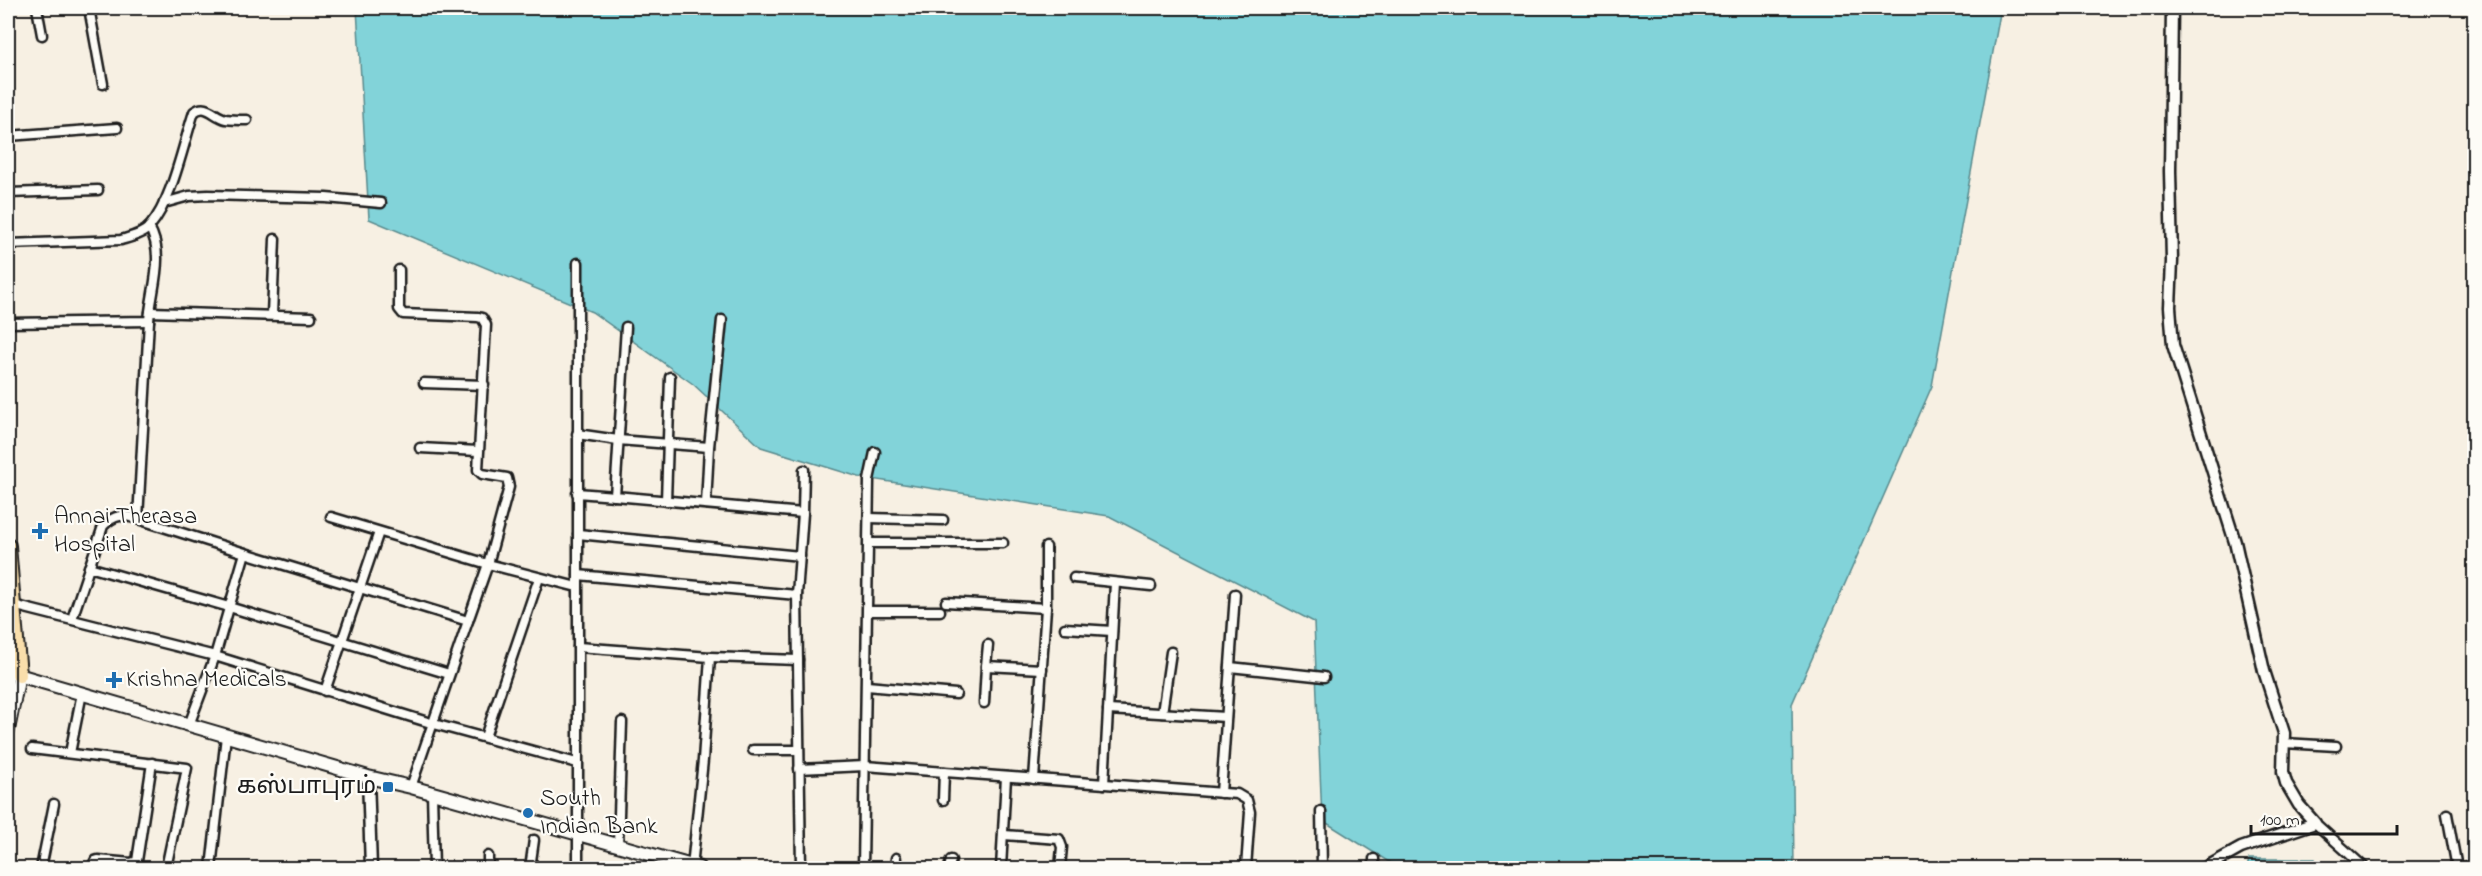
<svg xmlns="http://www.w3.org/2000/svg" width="2482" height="876" font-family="'Indie Flower','Noto Sans Tamil',sans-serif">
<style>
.water{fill:#82d3d9;stroke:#598a8d;stroke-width:1.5}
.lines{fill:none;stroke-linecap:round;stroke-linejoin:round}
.minor-casing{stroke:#1c1c1c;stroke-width:13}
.tertiary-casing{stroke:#1c1c1c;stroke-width:15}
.secondary-casing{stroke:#1c1c1c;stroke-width:16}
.primary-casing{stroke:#1c1c1c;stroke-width:18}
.minor{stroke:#fdfcf7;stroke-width:8}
.tertiary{stroke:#fdfcf7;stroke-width:10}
.secondary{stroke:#fdfcf7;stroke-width:12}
.primary{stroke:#f9deab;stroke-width:14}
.poi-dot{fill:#1f6fb2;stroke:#fdfcf7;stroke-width:2}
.labels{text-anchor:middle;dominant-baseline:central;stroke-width:4.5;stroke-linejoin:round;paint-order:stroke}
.poi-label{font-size:24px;fill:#1c1c1c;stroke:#fdfcf7;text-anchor:start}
</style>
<rect width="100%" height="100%" fill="#f7f0e3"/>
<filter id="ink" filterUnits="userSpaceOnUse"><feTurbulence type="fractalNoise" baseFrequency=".0167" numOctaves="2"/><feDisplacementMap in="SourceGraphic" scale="12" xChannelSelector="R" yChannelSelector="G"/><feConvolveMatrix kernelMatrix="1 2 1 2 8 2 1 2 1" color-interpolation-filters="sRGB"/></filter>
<g filter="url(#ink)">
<!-- water -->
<g class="water">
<path d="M357,8h1644l-69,378 -140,318 2,164h-382l-20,-4 -70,-44 -8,-198 -205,-106 -250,-39 -98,-30 -68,-63 -101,-72 -223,-93z"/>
<path d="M2249,859h66l2,9h-70z"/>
</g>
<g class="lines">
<!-- minor casing -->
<g class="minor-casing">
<g id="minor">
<path d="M37,8l5,27"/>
<path d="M89,8l14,76"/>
<path d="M8,136l109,-8"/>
<path d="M8,193l90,-3"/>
<path d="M164,203l25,-7 19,-1 118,3 55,5"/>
<path d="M8,244l113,-4c10,-3 23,-6 29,-14 22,-25 33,-81 44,-114 13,-10 20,5 32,7 7,1 15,1 21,1"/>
<path d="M399,270v39l4,5 75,3 4,1 4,7 -8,145 4,4 25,4 2,9 -21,77 -20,57"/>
<path d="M150,312l161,5"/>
<path d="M272,315l3,-76"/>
<path d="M149,321l-11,198 107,34"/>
<path d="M8,323l141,-2c2,-31 17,-66 0,-94"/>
<path d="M626,327l-11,169 188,17"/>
<path d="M424,383l60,2"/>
<path d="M577,434l41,6 91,7"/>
<path d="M420,448l58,3"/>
<path d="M577,493l38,3"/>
<path d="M666,501l4,-124"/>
<path d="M706,504l3,-57 13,-127"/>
<path d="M331,517l157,47 89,23"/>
<path d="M869,518l74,2"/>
<path d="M578,534l222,22"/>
<path d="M869,543h134"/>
<path d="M89,567l140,40 220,67"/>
<path d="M578,575l219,20"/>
<path d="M1074,578l77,8"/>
<path d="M946,602l100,6"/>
<path d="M13,605l202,51 219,68 143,39"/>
<path d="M868,611h72"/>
<path d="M72,619l31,-93c12,-12 20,-12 35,-7"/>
<path d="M1065,628l47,3"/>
<path d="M988,645l-2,21 56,3"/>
<path d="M578,647l132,10 -7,103 -11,107"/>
<path d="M710,657l88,3"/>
<path d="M1230,667l94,10"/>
<path d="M867,686l89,8"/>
<path d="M325,691l54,-159"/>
<path d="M984,703l2,-37"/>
<path d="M1108,710l118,7"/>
<path d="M1162,713l9,-61"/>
<path d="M189,725l26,-69 30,-103 223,68 -57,166"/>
<path d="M485,737l54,-159"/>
<path d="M2284,743l52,3"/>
<path d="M32,749l155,19 -21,100"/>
<path d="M753,750h45"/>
<path d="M70,753l12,-60"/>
<path d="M799,769l66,-3 372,28 10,6 3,12 -4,56"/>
<path d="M1034,779l12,-171v-61"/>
<path d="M1104,784l11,-201"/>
<path d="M432,793l2,75"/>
<path d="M1221,793l14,-199"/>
<path d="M943,800l1,-28"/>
<path d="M1321,811l1,57"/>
<path d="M2447,814l10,54"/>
<path d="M2315,823l50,45"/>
<path d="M1004,835l55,4 3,8 -2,21"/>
<path d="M618,846l4,-124"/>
<path d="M1374,859v9"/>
<path d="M41,868l13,-64"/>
<path d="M92,868l3,-7 3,-1 33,3 6,-2 15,-98"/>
<path d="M211,868l15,-132"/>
<path d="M488,868v-12"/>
<path d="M530,868l4,-28"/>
<path d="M578,868v-605"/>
<path d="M801,868l-4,-273 6,-82 1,-43"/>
<path d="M863,868l6,-388 6,-28"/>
<path d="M895,868l1,-10"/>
<path d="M949,868l2,-8"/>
<path d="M1001,868l5,-91"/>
<path d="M1458,868l18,-1"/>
<path d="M2459,868l15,-3"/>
</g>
</g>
<!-- tertiary casing -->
<g class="tertiary-casing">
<g id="tertiary">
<path d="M2172,8l-2,163 2,90 -2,46 3,38 62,197 29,129 20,62 -1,39 3,11 13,22 16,18 -74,25 -36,20"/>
<path d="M368,777l3,91"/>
</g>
</g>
<!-- secondary casing -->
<g class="secondary-casing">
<g id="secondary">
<path d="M8,672l360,105 43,10 288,81"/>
<path d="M8,730l11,-55"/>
</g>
</g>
<!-- primary casing -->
<g class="primary-casing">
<path id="primary" d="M8,546l11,129"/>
</g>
<!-- minor -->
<use href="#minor" class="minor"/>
<!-- tertiary -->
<use href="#tertiary" class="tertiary"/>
<!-- secondary -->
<use href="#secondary" class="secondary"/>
<!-- primary -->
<use href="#primary" class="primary"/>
</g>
</g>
<!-- markers -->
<g class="poi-dot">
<path d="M37 522h6v6h6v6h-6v6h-6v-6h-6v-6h6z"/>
<path d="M111 671h6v6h6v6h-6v6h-6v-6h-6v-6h6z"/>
<rect x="382" y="781" width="12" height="12" rx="3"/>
<circle cx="528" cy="813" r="6"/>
</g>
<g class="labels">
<!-- poi labels -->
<g class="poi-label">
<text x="54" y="517">Annai Therasa<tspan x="54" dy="28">Hospital</tspan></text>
<text x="126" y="680">Krishna Medicals</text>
<text x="376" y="787" text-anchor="end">கஸ்பாபுரம்</text>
<text x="540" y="799">South<tspan x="540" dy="28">Indian Bank</tspan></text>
</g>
</g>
<!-- margin -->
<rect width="2482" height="876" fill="none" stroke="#fdfcf7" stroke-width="30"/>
<rect x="15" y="15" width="2452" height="846" fill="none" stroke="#1c1c1c" stroke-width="2" filter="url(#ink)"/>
<!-- scale -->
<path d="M2251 825v9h146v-9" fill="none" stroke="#1c1c1c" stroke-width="3"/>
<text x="2260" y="825" font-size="18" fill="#1c1c1c" stroke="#fdfcf7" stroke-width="4.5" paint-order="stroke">100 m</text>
</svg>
